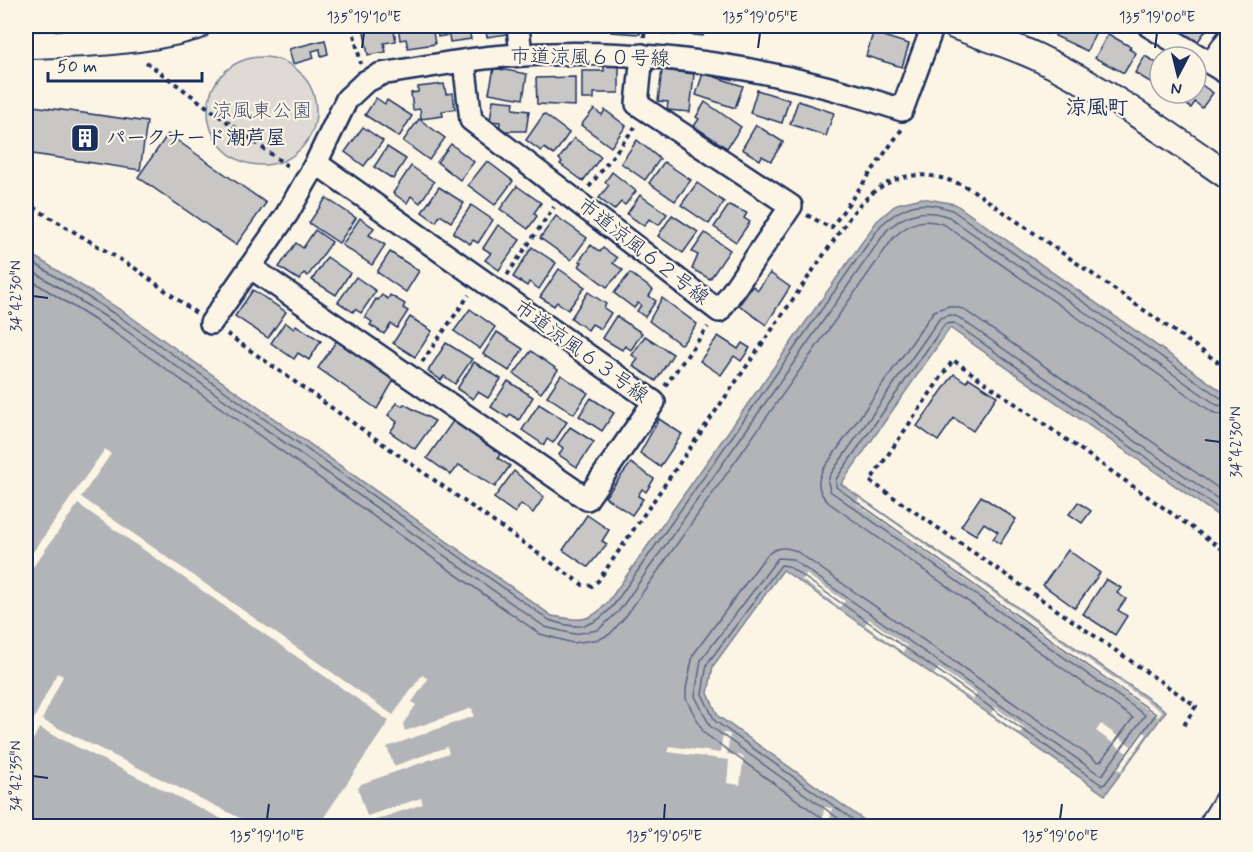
<svg xmlns="http://www.w3.org/2000/svg" width="1253" height="852" font-family="Mynerve,'Klee One',sans-serif">
<style>
.green{fill:#dfdbd4;stroke:#7d8599;stroke-width:1.5}
.water{fill:#b2b4b8;stroke:#767f94;stroke-width:1.5}
.pier{fill:#fcf5e5}
.lines{fill:none;stroke-linecap:round;stroke-linejoin:round}
.shore{stroke:#576482;stroke-width:1.5}
.building{fill:#c8c7c6;stroke:#1b2f5e;stroke-width:1.5}
.minor-casing{stroke:#1b2f5e;stroke-width:26}
.tertiary-casing{stroke:#1b2f5e;stroke-width:30}
.path{stroke:#1b2f5e;stroke-width:4;stroke-dasharray:4.5 4.5;stroke-linecap:butt}
.minor{stroke:#fcf5e5;stroke-width:21}
.tertiary{stroke:#fcf5e5;stroke-width:26}
.ticks{fill:none;stroke:#1b2f5e;stroke-width:2}
.labels{text-anchor:middle;dominant-baseline:central;stroke-width:4.5;stroke-linejoin:round;paint-order:stroke}
.street-label{font-size:20px;fill:#1b2f5e;stroke:#fcf5e5}
.park-label{font-size:20px;fill:#425176;stroke:#fcf5e5}
.poi-label{font-size:20px;font-weight:bold;fill:#1b2f5e;stroke:#fcf5e5;text-anchor:start}
.neighbourhood-label{font-size:21px;font-weight:bold;fill:#1b2f5e;stroke:#fcf5e5}
.neatline{fill:none;stroke:#1b2f5e;stroke-width:2}
.ticks-label{font-size:15px;text-anchor:middle;fill:#1b2f5e}
</style>
<rect width="100%" height="100%" fill="#fcf5e5"/>
<filter id="ink" filterUnits="userSpaceOnUse"><feTurbulence type="fractalNoise" baseFrequency=".0167" numOctaves="2"/><feDisplacementMap in="SourceGraphic" scale="12" xChannelSelector="R" yChannelSelector="G"/><feConvolveMatrix kernelMatrix="1 2 1 2 8 2 1 2 1" color-interpolation-filters="sRGB"/></filter>
<g filter="url(#ink)">
<!-- green -->
<circle class="green" cx="262" cy="111" r="54"/>
<!-- water -->
<path class="water" d="M922,198l33,6 272,191v127l-277,-194 -109,156 325,227 -61,84 -322,-225 -70,96 -5,27 10,23 154,110h-846v-575l98,61 428,304c27,5 38,7 56,-14l269,-381 20,-17z"/>
<!-- pier -->
<g class="pier">
<path d="M105,449l6,5 -30,43 312,218 29,-40 6,4 -16,23 4,3 -13,19 2,7 67,-23 2,8 -87,31 7,19 53,-19 2,6 -88,31 -3,5 9,27 54,-18 2,6 -66,22h-39l71,-105 -311,-217 -48,67 -4,-3v-6z"/>
<path d="M859,498l303,214 -4,5 -302,-214z"/>
<path d="M806,574l39,27 -5,6 -38,-27z"/>
<path d="M869,619l38,27 -4,6 -38,-27z"/>
<path d="M939,668l38,26 -4,6 -39,-26z"/>
<path d="M57,673l6,3 -21,44 214,106h-20l-197,-98 -13,26v-19z"/>
<path d="M995,707l30,21 -5,6 -29,-21z"/>
<path d="M1101,724l30,22 11,-15 5,3 -26,37 -5,-4 11,-14 -31,-22z"/>
<path d="M723,733l7,1 -3,20 17,2 -4,29 -13,-2 2,-23 -61,-8 1,-6 51,7z"/>
<path d="M824,807l8,1 -3,18h-59l1,-6 51,6z"/>
</g>
<g class="lines">
<!-- shore -->
<g class="shore">
<path d="M26,258l95,60 428,302c28,10 44,9 64,-14l268,-381c24,-21 41,-26 71,-15l270,189 6,1"/>
<path d="M26,267l91,57 428,303 29,7 24,-4 21,-19 268,-381c19,-17 37,-22 62,-13l268,188 11,2"/>
<path d="M26,277l86,54 428,303 33,9 27,-4 10,-5 16,-18 268,-379c16,-15 30,-20 51,-12l267,187 16,5"/>
<path d="M833,826l-129,-93 -18,-34v-10l7,-34 72,-98c9,-10 20,-11 31,-6l302,211 3,-1 32,-43 -304,-215c-10,-9 -13,-20 -7,-32l112,-160 15,-5 14,3 265,186"/>
<path d="M849,826l-139,-100 -15,-30 6,-36 77,-102 14,1 308,216 3,-1 42,-59 -315,-224 -2,-9 2,-7 110,-157 10,-3 8,2 270,189"/>
<path d="M862,826l-147,-105 -13,-27 5,-30 74,-99 7,1 314,219 3,-1 51,-70 -320,-227v-8l109,-155 9,-1 274,192"/>
</g>
</g>
<!-- building -->
<g class="building">
<path d="M363,26h30l3,15 -12,2 2,9 -18,3z"/>
<path d="M398,26h34l3,18 -27,4 -2,-9 -6,1z"/>
<path d="M436,26h32l3,13 -21,3 -1,-7 -11,2z"/>
<path d="M474,26h32l2,8 -21,3 -1,-6 -11,2z"/>
<path d="M611,26h30l-1,8 -29,-2z"/>
<path d="M653,26h31v2l-7,-2 -2,9 -23,-3z"/>
<path d="M688,26h33l-1,5 -15,-2 -2,7 -16,-2z"/>
<path d="M1029,26h22l-4,8z"/>
<path d="M1060,26h36l1,3 -10,22 -32,-15z"/>
<path d="M1179,26h30l-13,18 -20,-13z"/>
<path d="M873,33l36,11 -7,23 -36,-11z"/>
<path d="M1108,34l23,13 -2,2 7,4 -12,20 -29,-15z"/>
<path d="M325,40l3,14 -7,2 -1,-7 -8,2 2,7 -21,6 -4,-15z"/>
<path d="M1145,56l15,9v23l-25,-15z"/>
<path d="M604,65h15v28h-25v6h-12v-28h22z"/>
<path d="M494,68l33,6 -4,25 -34,-6z"/>
<path d="M662,70l32,4 -4,38 -23,-2 1,-8 -10,-1z"/>
<path d="M703,73l40,13 -8,22 -39,-13z"/>
<path d="M575,77v29l-38,-2 -1,-26z"/>
<path d="M1196,81l17,12 -11,15 -7,-6 -4,6 -18,-13 23,-2z"/>
<path d="M444,84l2,10 7,-1 2,16 -13,2 1,5 -22,3 -1,-10 -7,1 -2,-17 7,-1v-5z"/>
<path d="M757,90l32,10 -7,23 -32,-10z"/>
<path d="M376,98l9,6 2,-4 25,16 -13,21 -34,-22z"/>
<path d="M493,100l21,2 -1,7 16,2 -3,20h-27l1,-9 -10,-1z"/>
<path d="M798,101l36,12 -8,23 -36,-12z"/>
<path d="M705,102l36,25 -14,21 -33,-22 5,-7 -3,-2z"/>
<path d="M26,105l121,17 -7,48 -114,-17z"/>
<path d="M594,109l8,6 3,-5 21,16 -15,21 -30,-22z"/>
<path d="M544,114l25,19 -15,22 -10,-7 -3,3 -15,-11z"/>
<path d="M419,119l26,19 -16,22 -26,-19z"/>
<path d="M756,125l27,17 -12,19 -9,-5 -2,4 -18,-11z"/>
<path d="M363,127l20,14 -19,25 -19,-14z"/>
<path d="M168,134l98,69 -30,42 -98,-68z"/>
<path d="M574,138l27,19 -18,24 -23,-17 2,-2 -3,-3z"/>
<path d="M637,140l23,19 -15,21 -24,-17z"/>
<path d="M451,144l23,18 -14,18 -23,-18z"/>
<path d="M387,147l19,12 -13,20 -19,-12z"/>
<path d="M487,161l26,20 -18,24 -27,-20z"/>
<path d="M664,162l27,18 -16,21 -26,-18z"/>
<path d="M411,166l23,16 -14,21 -9,-7 -4,7 -14,-10z"/>
<path d="M612,172l24,19 -11,14 -4,-3 -7,8 -15,-12 10,-13 -4,-3z"/>
<path d="M697,183l27,19 -15,22 -28,-19z"/>
<path d="M517,186l24,17 -7,10 3,3 -9,13 -28,-20z"/>
<path d="M439,187l25,16 -13,19 -11,-7 -4,7 -14,-10z"/>
<path d="M640,195l27,19 -8,11 -10,-6 -5,7 -17,-12z"/>
<path d="M326,198l30,20 -17,25 -30,-20z"/>
<path d="M471,205l22,15 -15,23 -5,-3 -3,4 -17,-11z"/>
<path d="M729,205l18,8 -3,5 6,4 -14,20 -22,-15z"/>
<path d="M672,215l26,17 -15,21 -25,-17z"/>
<path d="M556,216l31,22 -16,22 -31,-22z"/>
<path d="M360,218l14,10 -5,7 16,10 -13,20 -30,-20z"/>
<path d="M498,225l22,15 -21,30 -14,-10 6,-7 -8,-5z"/>
<path d="M315,230l17,12 -24,34 -4,-3 -5,7 -20,-13 17,-24 7,5z"/>
<path d="M705,233l25,17 -20,29 -18,-10 6,-14 -6,-3z"/>
<path d="M591,245l9,7 3,-4 14,10 -4,5 10,7 -16,17 -28,-21 3,-4 -3,-1z"/>
<path d="M532,247l24,16 -17,26 -10,-7 -2,4 -14,-9z"/>
<path d="M390,252l29,19 -13,21 -29,-20z"/>
<path d="M327,257l23,16 -14,22 -24,-15z"/>
<path d="M559,269l26,18 -17,23 -11,-8 -3,4 -14,-9z"/>
<path d="M630,273l23,17 -4,6 7,5 -11,16 -8,-6 4,-6 -3,-2 -4,5 -20,-15z"/>
<path d="M770,273l20,14 -24,38 -27,-20 14,-19 5,4z"/>
<path d="M356,277l20,14 -15,22 -6,-4 -2,3 -15,-10z"/>
<path d="M253,290l33,22 -18,26 -33,-22z"/>
<path d="M588,292l18,12 -2,4 7,5 -10,16 -9,-5 -4,6 -17,-12z"/>
<path d="M382,295l6,4 2,-4 15,9 -2,4 5,3 -11,17 -6,-4 -7,10 -14,-9 2,-3 -7,-5 11,-18 2,1z"/>
<path d="M662,298l35,26 -14,19 -3,1 -31,-23z"/>
<path d="M470,309l25,18 -15,22 -26,-18z"/>
<path d="M616,316l26,17 -11,17 -6,-4 -3,4 -20,-12z"/>
<path d="M410,317l22,14 -17,26 -22,-14z"/>
<path d="M285,322l9,7 2,-4 25,16 -12,19 -11,-7 -4,6 -23,-16z"/>
<path d="M497,332l26,17 -14,22 -26,-17z"/>
<path d="M645,336l28,18 -17,27 -23,-15 5,-7 -6,-4z"/>
<path d="M718,336l20,13 4,-6 8,5 -9,13 -7,-5 -13,19 -21,-14z"/>
<path d="M337,340l42,25 -2,3 17,12 -17,29 -59,-41z"/>
<path d="M446,343l26,16 -17,25 -11,-8 -3,4 -13,-9z"/>
<path d="M531,351l27,19 -17,23 -27,-19z"/>
<path d="M474,362l27,17 -13,19 -10,-6 -5,7 -16,-10z"/>
<path d="M954,374l12,8 3,-4 28,18 -24,35 -19,-13 -16,23 -21,-15z"/>
<path d="M561,375l27,18 -14,21 -27,-18z"/>
<path d="M508,381l25,16 -14,23 -9,-6 -2,4 -17,-11z"/>
<path d="M591,398l23,15 -12,18 -23,-15z"/>
<path d="M397,403l5,3 2,-2 31,17 -20,28 -25,-17 7,-10 -9,-7z"/>
<path d="M539,404l28,18 -14,21 -6,-4 -3,6 -22,-15z"/>
<path d="M659,419l23,15 -22,33 -20,-14z"/>
<path d="M453,421l47,33 -2,4 12,8 -15,21 -36,-22 -8,10 -24,-17z"/>
<path d="M570,427l24,15 -17,25 -18,-12 4,-7 -5,-4z"/>
<path d="M631,463l23,16 -8,13 -4,-3 -4,7 5,3 -11,16 -27,-18z"/>
<path d="M514,471l30,26 -11,16 -12,-9 -6,9 -21,-15z"/>
<path d="M981,496l35,23 -16,25 -7,-5 5,-7 -14,-9 -8,12 -15,-9z"/>
<path d="M1078,502l13,9 -9,12 -13,-9z"/>
<path d="M587,515l22,15 -7,11 5,3 -19,23 -25,-17z"/>
<path d="M1068,550l32,23 -25,35 -32,-23z"/>
<path d="M1106,579l15,9 -4,5 9,6 -8,11 9,6 -12,19 -32,-21z"/>
</g>
<g class="lines">
<!-- minor casing -->
<g class="minor-casing">
<g id="minor">
<path d="M518,26l3,29"/>
<path d="M1149,26l79,48"/>
<path d="M464,61l7,59 248,191 72,-105 -154,-102 5,-49"/>
<path d="M1211,63l17,-24"/>
<path d="M250,267l337,232 67,-97 -338,-239"/>
<path d="M211,323l76,-109 29,-51 31,-64 18,-17 16,-8c38,-6 75,-13 113,-17 139,-12 276,8 408,53l31,-84"/>
</g>
</g>
<!-- tertiary casing -->
<g class="tertiary-casing">
<g id="tertiary">
<path d="M956,26c27,10 55,19 81,31 68,32 129,76 191,119"/>
<path d="M26,45c57,-1 115,-3 171,-19"/>
<path d="M1212,826l16,-26"/>
</g>
</g>
<!-- path -->
<g class="path">
<path d="M352,26l9,38"/>
<path d="M644,37l1,-11"/>
<path d="M146,62l144,106"/>
<path d="M589,187l46,-60"/>
<path d="M26,203l110,66 60,44"/>
<path d="M807,215l24,13 71,-99"/>
<path d="M507,275l47,-68"/>
<path d="M227,334l356,251 9,1 6,-5 254,-367c36,-44 70,-48 119,-25l257,180"/>
<path d="M422,362l47,-67"/>
<path d="M665,386l43,-59"/>
<path d="M1184,725l12,-19 -326,-225 83,-121 275,193"/>
</g>
<!-- minor -->
<use href="#minor" class="minor"/>
<!-- tertiary -->
<use href="#tertiary" class="tertiary"/>
</g>
</g>
<!-- ticks -->
<path class="ticks" d="M362,48l2,-15M758,48l2,-15M1155,48l2,-15M33,296l15,2M1205,440l15,2M33,776l15,2M267,819l2,-15M664,819l1,-15M1060,819l2,-15"/>
<!-- icons -->
<defs>
<g id="building-square" transform="scale(1.5)"><rect x="-9" y="-9" width="18" height="18" rx="4" fill="#1b2f5e" stroke="#fcf5e5"/><path d="M-4-6H4V6H1V3H-1V6H-4ZM-2.5-4.3h1.7v1.8h-1.7ZM.8-4.3h1.7v1.8H.8ZM-2.5-1h1.7V.8h-1.7ZM.8-1h1.7V.8H.8Z" fill="#fff"/></g>
</defs>
<g fill-rule="evenodd">
<use href="#building-square" x="85" y="138"/>
</g>
<g class="labels">
<!-- street labels -->
<g class="street-label">
<text transform="translate(590 58) rotate(1)">市道涼風６０号線</text>
<text transform="translate(643 252) rotate(38)">市道涼風６２号線</text>
<text transform="translate(581 352) rotate(36)">市道涼風６３号線</text>
</g>
<!-- park labels -->
<g class="park-label">
<text x="262" y="111">涼風東公園</text>
</g>
<!-- poi labels -->
<g class="poi-label">
<text x="106" y="138">パークナード潮芦屋</text>
</g>
<!-- neighbourhood labels -->
<g class="neighbourhood-label">
<text x="1097" y="108">涼風町</text>
</g>
</g>
<!-- margin -->
<rect width="1253" height="852" fill="none" stroke="#fcf5e5" stroke-width="66"/>
<!-- north arrow -->
<g transform="translate(1178 75) rotate(187)"><circle r="28" fill="#fcf5e5" stroke="#a2a6af" stroke-width="1.5"/>
<path d="M0-4.5L10 22L0 15L-10 22Z" fill="#1b2f5e"/>
<text y="-9" font-size="16" font-weight="bold" text-anchor="middle" fill="#1b2f5e">N</text>
</g>
<!-- scale -->
<path d="M48 72v9h154v-9" fill="none" stroke="#1b2f5e" stroke-width="3"/>
<text x="57" y="72" font-size="18" fill="#1b2f5e" stroke="#fcf5e5" stroke-width="4.5" paint-order="stroke">50 m</text>
<rect x="33" y="33" width="1187" height="786" class="neatline"/>
<g class="ticks-label">
<text x="364" y="22">135°19'10"E</text>
<text x="760" y="22">135°19'05"E</text>
<text x="1157" y="22">135°19'00"E</text>
<text transform="translate(16 296) rotate(-90)" y="5">34°42'30"N</text>
<text transform="translate(1236 442) rotate(-90)" y="5">34°42'30"N</text>
<text transform="translate(16 776) rotate(-90)" y="5">34°42'35"N</text>
<text x="267" y="841">135°19'10"E</text>
<text x="664" y="841">135°19'05"E</text>
<text x="1060" y="841">135°19'00"E</text>
</g>
</svg>
